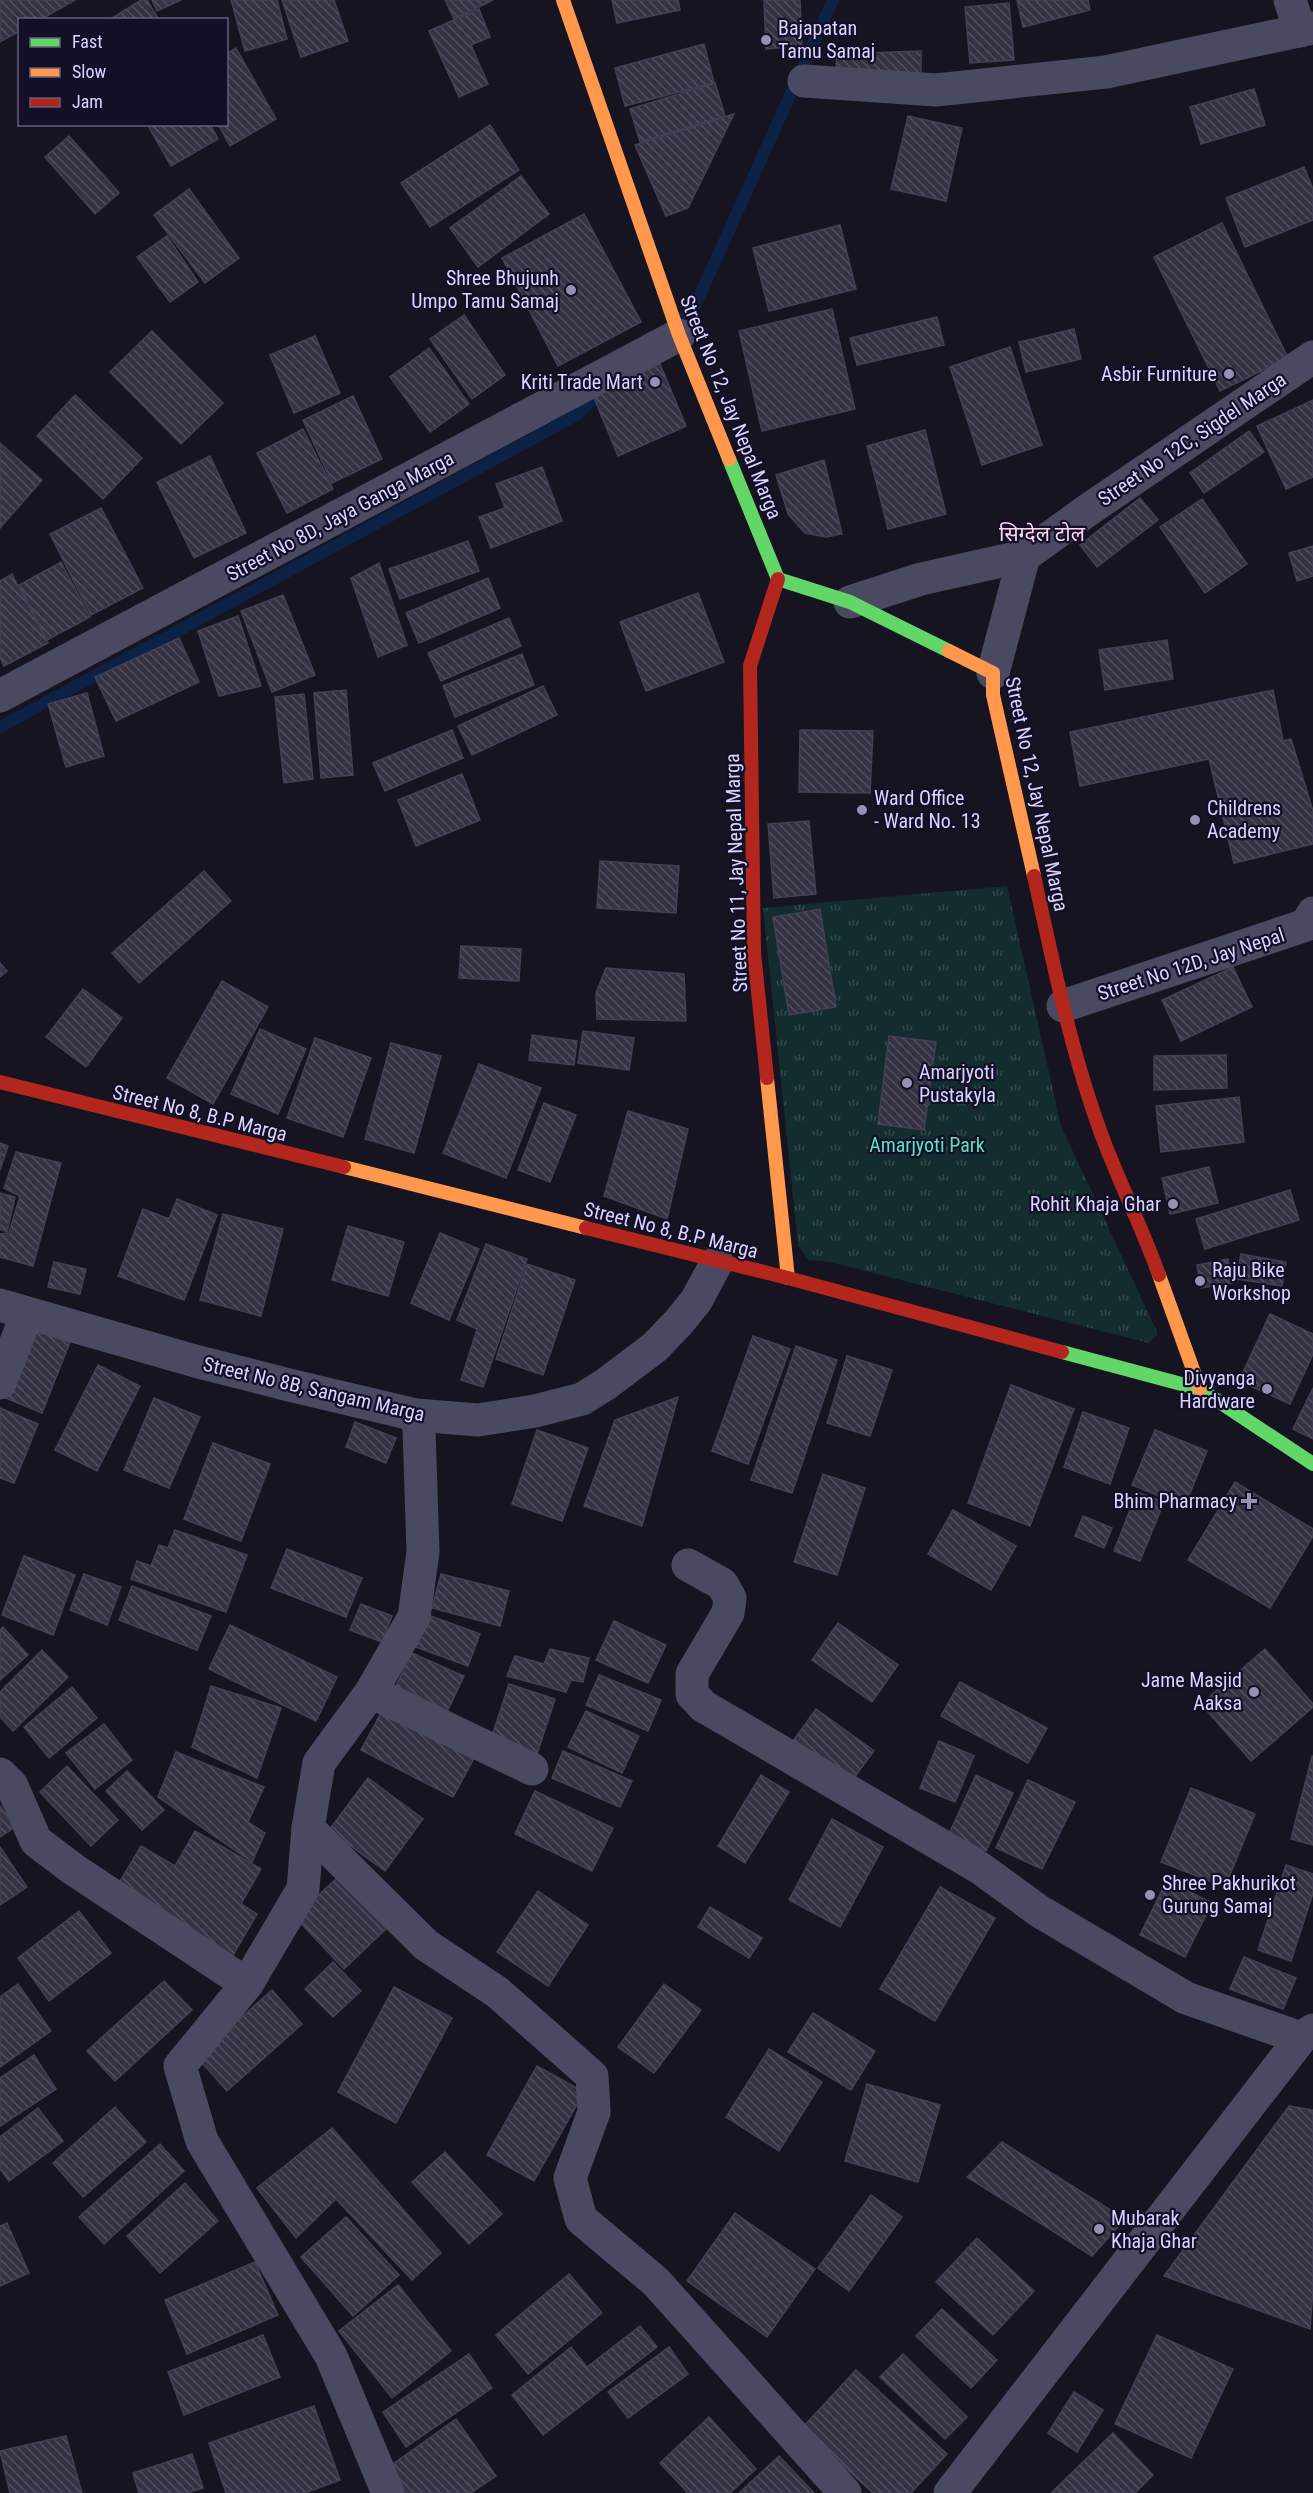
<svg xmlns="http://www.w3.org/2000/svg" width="1313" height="2493" font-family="'Roboto Condensed','Noto Sans Devanagari',sans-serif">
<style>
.park{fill:url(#park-tufts)}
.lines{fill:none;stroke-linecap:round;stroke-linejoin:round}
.stream{stroke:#0d2144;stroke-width:12}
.building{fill:url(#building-back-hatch);stroke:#433f54;stroke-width:1.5}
.street{stroke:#4a4962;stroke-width:33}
.fast{stroke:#63d668;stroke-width:14}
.slow{stroke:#ff974d;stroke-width:14}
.jam{stroke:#b3261e;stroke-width:14}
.poi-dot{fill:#9591b1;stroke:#130f26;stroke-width:2}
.labels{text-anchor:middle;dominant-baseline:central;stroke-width:4.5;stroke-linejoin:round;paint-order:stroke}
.poi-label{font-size:20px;fill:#d9d4ff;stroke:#130f26;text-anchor:start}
.street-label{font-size:20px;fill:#d9d4ff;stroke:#130f26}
.park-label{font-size:20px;fill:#5fe0c0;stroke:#130f26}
.neighbourhood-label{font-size:21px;fill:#ffd6f0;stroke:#130f26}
</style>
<defs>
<pattern id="park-tufts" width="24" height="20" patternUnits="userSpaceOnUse" patternTransform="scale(1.5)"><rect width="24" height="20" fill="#132c2d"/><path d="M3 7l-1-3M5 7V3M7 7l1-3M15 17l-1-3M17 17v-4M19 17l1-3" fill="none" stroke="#354a4c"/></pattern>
<pattern id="building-back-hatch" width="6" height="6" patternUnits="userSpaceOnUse" patternTransform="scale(1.5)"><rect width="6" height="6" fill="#343243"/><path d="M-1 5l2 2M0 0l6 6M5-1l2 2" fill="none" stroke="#514f5f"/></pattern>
</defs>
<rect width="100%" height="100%" fill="#161421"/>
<!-- park -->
<path class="park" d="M1007,886l54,240 97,208 -9,9 -319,-81 -22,-2 -10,-15 -35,-337z"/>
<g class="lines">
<!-- stream -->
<g class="stream">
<path d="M678,322l17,-16 138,-306"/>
<path d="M0,727l575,-311 28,-26"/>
</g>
</g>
<!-- building -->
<g class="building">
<path d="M0,0h75l-35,20h-20v11l-20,11z"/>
<path d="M141,0h6l12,20h-50z"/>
<path d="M152,0h29l-24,11z"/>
<path d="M231,0h46l10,39 -42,12z"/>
<path d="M282,0h52l14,41 -47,16z"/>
<path d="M445,0h48l-39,19z"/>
<path d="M612,0h66l2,10 -63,13z"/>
<path d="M764,0h36l2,46 -36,3z"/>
<path d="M1017,0h71l2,10 -67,17z"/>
<path d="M1009,3l5,57 -44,3 -5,-56z"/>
<path d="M479,9l11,28 -19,8 17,39 -29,13 -30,-66z"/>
<path d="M704,44l10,39 -89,23 -10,-38z"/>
<path d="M236,48l40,71 -46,27 -12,-22h8v-70z"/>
<path d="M921,51v31l-84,2 -1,-30z"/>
<path d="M715,83l10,33 -85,26 -10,-33z"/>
<path d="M1254,89l11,36 -64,19 -11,-37z"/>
<path d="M734,114l-46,94 -22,8 -31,-71z"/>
<path d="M908,116l54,12 -16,73 -55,-12z"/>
<path d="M147,124h63l8,15 -47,27z"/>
<path d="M490,125l29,45 -89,57 -29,-44z"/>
<path d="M69,136l50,57 -24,21 -50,-57z"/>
<path d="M1304,167l9,22v31l-68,27 -19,-49z"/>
<path d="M521,176l28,38 -71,53 -28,-39z"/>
<path d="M189,189l50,69 -34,25 -51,-68z"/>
<path d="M584,214l57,108 -83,44 -56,-108z"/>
<path d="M1222,223l66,135 -68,33 -66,-134z"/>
<path d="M840,225l16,64 -87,22 -16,-63z"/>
<path d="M167,236l31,46 -28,20 -33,-45z"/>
<path d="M832,309l23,100 -93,22 -23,-100z"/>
<path d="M464,315l41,60 -33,24 -42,-60z"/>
<path d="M937,317l7,28 -87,20 -7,-27z"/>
<path d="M1074,329l7,30 -55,13 -7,-30z"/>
<path d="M152,331l71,72 -42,41 -71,-72z"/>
<path d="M315,336l25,57 -46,20 -24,-58z"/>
<path d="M1010,347l32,98 -60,20 -32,-98z"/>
<path d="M429,348l40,56 -39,28 -40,-55z"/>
<path d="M660,364l26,62 -68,30 -26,-63z"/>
<path d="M75,395l67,63 -39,41 -66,-63z"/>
<path d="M353,396l29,63 -50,24 -29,-63z"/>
<path d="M1313,400v77l-27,12 -29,-63z"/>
<path d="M303,429l30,60 -46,24 -30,-60z"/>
<path d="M925,430l21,84 -58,15 -21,-83z"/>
<path d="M1249,431l15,21 -60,41 -14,-20z"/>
<path d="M0,443l42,37 -42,48z"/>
<path d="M210,456l36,77 -52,25 -37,-76z"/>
<path d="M824,460l18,74 -16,3 -21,-4 -17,-19 -12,-39z"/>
<path d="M542,467l20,54 -71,27 -12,-31 26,-9 -9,-24z"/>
<path d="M1140,498l18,22 -61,47 -17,-22z"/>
<path d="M1202,499l45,65 -42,29 -45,-66z"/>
<path d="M101,508l42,80 -52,27 -41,-81z"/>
<path d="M468,541l11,30 -79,28 -11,-30z"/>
<path d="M1313,546v30l-16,5 -8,-28z"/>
<path d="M61,562l29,55 -43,23 -28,-55z"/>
<path d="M379,563l28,82 -29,12 -27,-79z"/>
<path d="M12,574l36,69 -44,23 -4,-8v-77z"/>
<path d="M488,578l12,30 -81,35 -13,-30z"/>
<path d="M698,593l26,69 -78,29 -26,-69z"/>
<path d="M283,595l32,80 -43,17 -31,-81z"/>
<path d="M238,616l23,70 -42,10 -21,-65z"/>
<path d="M509,618l12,28 -80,35 -13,-28z"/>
<path d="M179,638l20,44 -83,39 -21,-44z"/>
<path d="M1167,640l6,39 -68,11 -6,-40z"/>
<path d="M522,654l12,31 -79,32 -12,-31z"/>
<path d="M543,686l14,29 -85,40 -14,-29z"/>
<path d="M346,690l7,85 -32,3 -7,-85z"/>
<path d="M1273,690l10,51 8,-2 22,72v33l-79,19 -25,-104 -129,27 -10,-54z"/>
<path d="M87,693l17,63 -38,11 -18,-63z"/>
<path d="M304,694l9,85 -29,4 -9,-86z"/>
<path d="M452,730l11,28 -78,33 -12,-28z"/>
<path d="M800,730l73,1 -3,62 -71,-1z"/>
<path d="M462,774l18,46 -64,26 -18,-46z"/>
<path d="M809,821l7,73 -42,4 -6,-74z"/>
<path d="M600,861l79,5 -3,47 -79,-5z"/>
<path d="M204,871l27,30 -92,82 -27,-30z"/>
<path d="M820,909l16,98 -47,8 -16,-98z"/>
<path d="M461,946l60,3 -2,32 -60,-3z"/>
<path d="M0,963l7,8 -7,6z"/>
<path d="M1233,967l19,40 -71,34 -19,-41z"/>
<path d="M606,968l78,6 2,47 -89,-2 -1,-26z"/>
<path d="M222,981l46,26 -55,97 -46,-26z"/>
<path d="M83,989l39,29 -36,49 -40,-30z"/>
<path d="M260,1029l46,20 -28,65 -47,-20z"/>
<path d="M583,1031l51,7 -5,32 -51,-7z"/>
<path d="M532,1035l45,6 -3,24 -45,-5z"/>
<path d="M889,1036l47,6 -12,88 -46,-6z"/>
<path d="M315,1038l56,20 -28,79 -56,-19z"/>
<path d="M391,1043l50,13 -27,97 -49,-14z"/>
<path d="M1226,1055l1,33 -73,2v-34z"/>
<path d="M479,1064l62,24 -35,90 -63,-25z"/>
<path d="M1239,1097l5,45 -83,10 -5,-46z"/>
<path d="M544,1103l32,12 -26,67 -32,-12z"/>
<path d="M628,1111l60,18 -21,90 -63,-23z"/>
<path d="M0,1143l8,3 -8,24z"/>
<path d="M16,1152l45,11 -28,103 -33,-9v-23l9,-1 11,-37 -16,-8z"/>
<path d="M1209,1167l9,36 -48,11 -8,-36z"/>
<path d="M1290,1190l9,30 -94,29 -9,-30z"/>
<path d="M0,1193l15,4 -8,35 -7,-3z"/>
<path d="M177,1199l40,16 -33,85 -66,-24 25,-67 26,10z"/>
<path d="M223,1214l60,15 -22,87 -61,-16z"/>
<path d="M348,1226l56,16 -16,54 -56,-16z"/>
<path d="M440,1233l39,16 -30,71 -38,-17z"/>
<path d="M486,1244l41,15 -44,128 -22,-7 16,-51 -20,-9z"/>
<path d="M1241,1254l45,8 -4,24 -46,-7z"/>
<path d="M1228,1259l4,24 -31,5 -4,-23z"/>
<path d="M54,1262l32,7 -6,25 -32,-7z"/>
<path d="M527,1264l48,16 -32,95 -47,-16z"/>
<path d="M1270,1314l43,20v20l-23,50 -51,-23z"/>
<path d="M30,1326l40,16 -28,71 -41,-17z"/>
<path d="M753,1336l37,13 -42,115 -36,-13z"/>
<path d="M796,1346l41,14 -45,133 -41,-13z"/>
<path d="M847,1356l45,14 -22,66 -43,-13z"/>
<path d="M98,1365l42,21 -43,85 -42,-21z"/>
<path d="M1011,1385l63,24 -44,117 -62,-23z"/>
<path d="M1313,1388v51l-20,-10z"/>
<path d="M678,1397l-36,129 -58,-20 31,-86z"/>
<path d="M154,1398l46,19 -31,71 -45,-18z"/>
<path d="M0,1408l38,16 -24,59 -14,-5z"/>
<path d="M1083,1412l46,16 -19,56 -46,-17z"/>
<path d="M355,1422l41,16 -10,25 -40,-16z"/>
<path d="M537,1430l51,18 -26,73 -50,-17z"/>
<path d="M1155,1430l52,21 -22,55 -53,-21z"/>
<path d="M213,1443l57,21 -29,77 -57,-22z"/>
<path d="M823,1474l42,14 -28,87 -43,-13z"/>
<path d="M1235,1482l78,47v7l-43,72 -82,-48z"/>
<path d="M1137,1492l27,10 -24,59 -26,-10z"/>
<path d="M953,1510l63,36 -25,44 -63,-36z"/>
<path d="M1083,1516l29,12 -8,20 -29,-12z"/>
<path d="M175,1530l72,25 -21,57 -95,-33 6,-18 14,5 8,-21 9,3z"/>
<path d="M287,1549l75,29 -16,39 -75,-29z"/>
<path d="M24,1556l51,19 -22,60 -51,-20z"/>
<path d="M84,1574l37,13 -14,38 -37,-15z"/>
<path d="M441,1574l68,17 -9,35 -68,-18z"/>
<path d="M132,1586l79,30 -14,34 -78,-30z"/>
<path d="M361,1604l31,12 -10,26 -32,-12z"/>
<path d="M428,1615l52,19 -12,32 -52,-19z"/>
<path d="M614,1621l52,24 -18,38 -52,-23z"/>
<path d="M838,1623l60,42 -26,37 -60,-42z"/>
<path d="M230,1625l107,52 -21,44 -107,-52z"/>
<path d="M3,1627l25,28 -28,25v-50z"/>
<path d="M550,1649l39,9 -6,24 -12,-2 -5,12 -59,-16 8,-20 29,8z"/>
<path d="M1265,1649l48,55v3l-62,54 -50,-57z"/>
<path d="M42,1650l26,27 -55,54 -13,-14v-25z"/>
<path d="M412,1653l52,23 -18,38 -52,-24z"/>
<path d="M599,1675l62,25 -13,31 -62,-26z"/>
<path d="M960,1682l87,46 -19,35 -87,-47z"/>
<path d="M509,1684l46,15 -18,55 -46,-15z"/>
<path d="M211,1686l70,22 -24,70 -65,-31z"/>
<path d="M72,1687l25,31 -48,40 -25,-31z"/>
<path d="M816,1709l58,42 -23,31 -58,-41z"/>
<path d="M382,1711l92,47 -21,39 -92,-47z"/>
<path d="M586,1711l53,25 -17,37 -54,-26z"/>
<path d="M104,1724l28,36 -37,29 -29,-36z"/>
<path d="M939,1741l35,15 -19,46 -35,-14z"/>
<path d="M563,1751l69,30 -12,26 -68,-29z"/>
<path d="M176,1752l88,35 -16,35 17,11 -13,29 -94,-65z"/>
<path d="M1312,1756h1v89l-22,-6z"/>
<path d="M67,1766l51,54 -27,26 -51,-54z"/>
<path d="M127,1771l37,39 -22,20 -36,-39z"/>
<path d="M761,1775l28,17 -44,71 -27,-17z"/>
<path d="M976,1775l37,18 -27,58 -37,-17z"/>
<path d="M368,1778l55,41 -38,52 -56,-41z"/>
<path d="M1028,1780l47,22 -33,67 -46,-21z"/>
<path d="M1191,1788l64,26 -30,73 -64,-25z"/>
<path d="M535,1791l78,37 -21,43 -77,-37z"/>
<path d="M0,1806l15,21 -15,10z"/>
<path d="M832,1819l51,28 -43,80 -51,-27z"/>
<path d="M195,1831l66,38 -20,35 16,10 -25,43 -116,-69 25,-42 34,20z"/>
<path d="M0,1847l27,40 -27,18z"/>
<path d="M1286,1865l27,9v19l-22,68 -33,-11z"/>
<path d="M338,1877l49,51 -43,41 -49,-52z"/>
<path d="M1167,1880l45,23 -27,54 -45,-22z"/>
<path d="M940,1887l55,31 -60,103 -55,-32z"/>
<path d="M538,1891l50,34 -40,61 -51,-34z"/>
<path d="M710,1907l52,31 -13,20 -51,-31z"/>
<path d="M79,1911l32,42 -62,48 -31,-43z"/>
<path d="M1244,1957l52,21 -13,31 -53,-20z"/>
<path d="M333,1962l28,29 -28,26 -28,-28z"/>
<path d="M164,1981l28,29 -77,71 -28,-30z"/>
<path d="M18,1984l33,47 -51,36v-70z"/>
<path d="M664,1984l37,26 -47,63 -36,-26z"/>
<path d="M394,1987l58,31 -56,105 -58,-31z"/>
<path d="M272,1990l30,34 -75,67 -30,-34z"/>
<path d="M813,2013l62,38 -24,39 -63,-38z"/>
<path d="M769,2049l53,33 -43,69 -53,-34z"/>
<path d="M34,2055l22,34 -56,37v-48z"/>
<path d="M537,2066l47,26 -50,89 -47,-26z"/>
<path d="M867,2084l73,21 -22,77 -73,-21z"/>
<path d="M1289,2106l24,4v179l-3,40 -146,-53z"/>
<path d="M115,2107l31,35 -63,55 -30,-34z"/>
<path d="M38,2108l25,33 -54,40 -9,-12v-32z"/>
<path d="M332,2128l109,125 -29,27 -76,-81 -40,39 -39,-50z"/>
<path d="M1002,2142l123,77 -33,37 -125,-79z"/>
<path d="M160,2144l24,27 -80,73 -25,-27z"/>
<path d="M445,2152l57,62 -33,30 -57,-62z"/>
<path d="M185,2183l33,38 -58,52 -33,-37z"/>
<path d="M871,2195l31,22 -53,74 -31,-23z"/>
<path d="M735,2213l80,56 -48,68 -80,-56z"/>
<path d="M346,2217l53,58 -46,41 -52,-59z"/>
<path d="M7,2223l22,50 -29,13v-60z"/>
<path d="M977,2238l57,53 -41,44 -57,-53z"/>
<path d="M255,2262l23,53 -91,39 -22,-54z"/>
<path d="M569,2274l33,39 -74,61 -32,-39z"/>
<path d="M398,2285l53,66 -59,47 -53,-67z"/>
<path d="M942,2309l55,51 -26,28 -55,-52z"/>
<path d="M640,2326l17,21 -114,88 -31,-40 59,-48 16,20z"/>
<path d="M263,2335l17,42 -96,38 -16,-43z"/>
<path d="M1157,2335l76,34 -42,89 -76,-34z"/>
<path d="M669,2347l19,27 -60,44 -20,-26z"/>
<path d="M469,2354l23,34 -86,59 -23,-35z"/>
<path d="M903,2354l64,63 -22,22 -65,-62z"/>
<path d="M856,2370l91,84 -36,39h-38l-71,-65z"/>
<path d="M1074,2392l29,18 -26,42 -29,-19z"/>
<path d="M314,2406l26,74 -35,13h-79l-17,-50z"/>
<path d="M709,2417l47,52 -26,24h-42l-28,-30z"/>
<path d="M456,2419l40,57 -25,17h-68l-17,-24z"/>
<path d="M1113,2433l40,42 -18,18h-84z"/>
<path d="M66,2436l16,57h-72l-10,-42z"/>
<path d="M192,2454l11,34 -16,5h-48l-6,-20z"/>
<path d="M779,2456l35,37h-75z"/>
</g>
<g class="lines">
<!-- street -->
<g class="street">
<path d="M1290,0l10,31"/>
<path d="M804,81l132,9 170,-18 207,-44"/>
<path d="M850,602l71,-23 103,-23"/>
<path d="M993,673l31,-117 64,-46 225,-153"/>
<path d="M0,696l679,-361"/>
<path d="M1063,1006l243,-81 7,-12"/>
<path d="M0,1305l195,56 94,24 127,30 62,5 57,-9 47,-12 24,-15 49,-37 23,-24 18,-22 21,-39"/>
<path d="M0,1383l27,-69"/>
<path d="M688,1565l34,19 8,14 -2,15 -36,61v20l11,12 277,162 59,43 147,87 115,40"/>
<path d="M371,1692l161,77"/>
<path d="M0,1774l12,12 24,55 37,28 174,115"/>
<path d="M308,1828l118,117 71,47 95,84 2,36 -24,66 11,41 75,63 189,211"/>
<path d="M388,2493l-57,-137 -129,-215 -22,-75 67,-82 56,-95 5,-61 11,-65 52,-71 43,-75 9,-65 -4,-123 -3,-14"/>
<path d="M950,2493l351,-455 12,-8"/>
</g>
<!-- fast -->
<g class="fast">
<path d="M729,459l49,120 72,23 99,49"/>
<path d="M1062,1352l138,37 113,75"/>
</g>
<!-- slow -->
<g class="slow">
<path d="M563,0l116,335 50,124"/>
<path d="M949,651l44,22v22l41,181"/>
<path d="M767,1078l21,200"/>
<path d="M344,1167l242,61"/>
<path d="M1159,1275l41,114"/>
</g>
<!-- jam -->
<g class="jam">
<path d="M1034,876c20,90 38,182 71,268 17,44 38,86 54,131"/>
<path d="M767,1078l-13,-125 -4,-287 28,-87"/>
<path d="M0,1082l344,85"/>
<path d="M586,1228l202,50 274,74"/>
</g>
</g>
<!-- markers -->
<g class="poi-dot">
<circle cx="766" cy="40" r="6"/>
<circle cx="571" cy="290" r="6"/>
<circle cx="1229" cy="374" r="6"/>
<circle cx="655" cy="382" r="6"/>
<circle cx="862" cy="810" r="6"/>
<circle cx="1195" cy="820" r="6"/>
<circle cx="907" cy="1083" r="6"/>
<circle cx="1173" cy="1204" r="6"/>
<circle cx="1200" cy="1281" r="6"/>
<circle cx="1267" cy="1389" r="6"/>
<path d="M1246 1492h6v6h6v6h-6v6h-6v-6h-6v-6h6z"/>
<circle cx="1254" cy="1692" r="6"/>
<circle cx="1150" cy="1895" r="6"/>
<circle cx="1099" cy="2229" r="6"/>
</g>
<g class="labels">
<!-- poi labels -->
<g class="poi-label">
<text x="778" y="28">Bajapatan<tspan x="778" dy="23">Tamu Samaj</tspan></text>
<text x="559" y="278" text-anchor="end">Shree Bhujunh<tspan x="559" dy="23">Umpo Tamu Samaj</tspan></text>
<text x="1217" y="374" text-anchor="end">Asbir Furniture</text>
<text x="643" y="382" text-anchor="end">Kriti Trade Mart</text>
<text x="874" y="798">Ward Office<tspan x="874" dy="23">- Ward No. 13</tspan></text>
<text x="1207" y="808">Childrens<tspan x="1207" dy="23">Academy</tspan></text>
<text x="919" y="1072">Amarjyoti<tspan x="919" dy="23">Pustakyla</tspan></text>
<text x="1161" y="1204" text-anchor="end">Rohit Khaja Ghar</text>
<text x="1212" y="1270">Raju Bike<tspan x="1212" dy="23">Workshop</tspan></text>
<text x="1255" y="1378" text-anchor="end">Divyanga<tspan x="1255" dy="23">Hardware</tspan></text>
<text x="1237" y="1501" text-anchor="end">Bhim Pharmacy</text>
<text x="1242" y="1680" text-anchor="end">Jame Masjid<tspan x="1242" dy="23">Aaksa</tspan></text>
<text x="1162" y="1883">Shree Pakhurikot<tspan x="1162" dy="23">Gurung Samaj</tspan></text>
<text x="1111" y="2218">Mubarak<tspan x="1111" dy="23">Khaja Ghar</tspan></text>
</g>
<!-- street labels -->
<g class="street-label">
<text transform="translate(731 407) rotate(68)">Street No 12, Jay Nepal Marga</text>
<text transform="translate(1192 439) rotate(-34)">Street No 12C, Sigdel Marga</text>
<text transform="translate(340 516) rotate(-28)">Street No 8D, Jaya Ganga Marga</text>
<text transform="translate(1037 794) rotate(78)">Street No 12, Jay Nepal Marga</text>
<text transform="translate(736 873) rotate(-92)">Street No 11, Jay Nepal Marga</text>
<text transform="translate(1191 964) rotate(-18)">Street No 12D, Jay Nepal</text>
<text transform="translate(200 1113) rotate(14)">Street No 8, B.P Marga</text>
<text transform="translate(671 1230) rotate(14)">Street No 8, B.P Marga</text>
<text transform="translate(314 1389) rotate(13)">Street No 8B, Sangam Marga</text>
</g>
<!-- park labels -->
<g class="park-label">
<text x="927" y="1145">Amarjyoti Park</text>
</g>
<!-- neighbourhood labels -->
<g class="neighbourhood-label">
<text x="1042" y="534">सिग्देल टोल</text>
</g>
</g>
<!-- legend -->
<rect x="18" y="18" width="210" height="108" fill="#130f26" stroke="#625e7d" stroke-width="1.5"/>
<rect x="30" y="38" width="30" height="9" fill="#63d668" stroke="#625e7d" stroke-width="1.5"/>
<text x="72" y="48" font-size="18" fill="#d9d4ff">Fast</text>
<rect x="30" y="68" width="30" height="9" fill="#ff974d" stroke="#625e7d" stroke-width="1.5"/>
<text x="72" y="78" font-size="18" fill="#d9d4ff">Slow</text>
<rect x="30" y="98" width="30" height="9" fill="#b3261e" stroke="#625e7d" stroke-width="1.5"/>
<text x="72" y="108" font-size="18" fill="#d9d4ff">Jam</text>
</svg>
